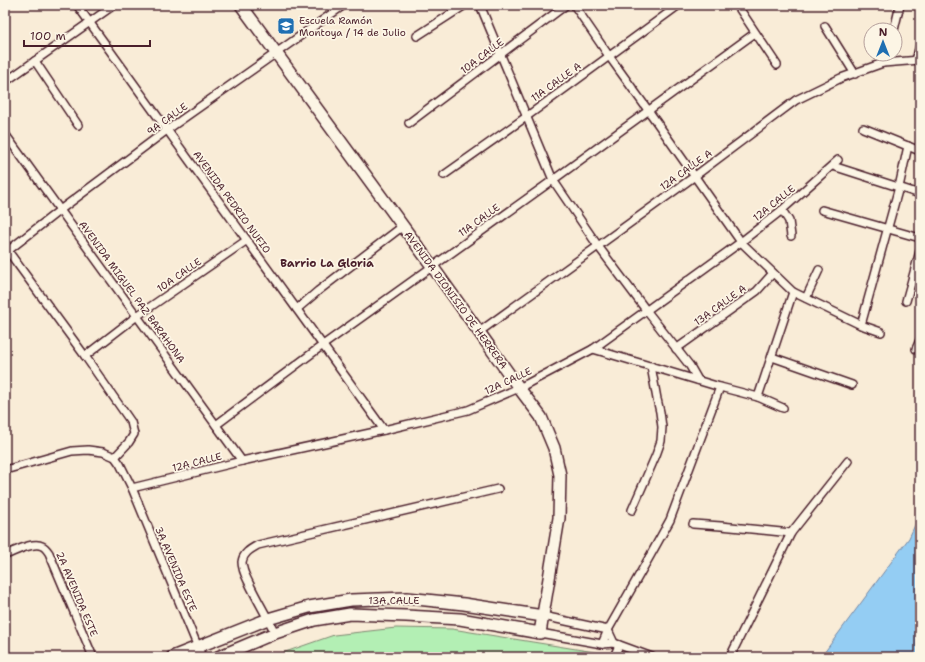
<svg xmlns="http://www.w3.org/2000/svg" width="925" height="662" font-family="'Shantell Sans',sans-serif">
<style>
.green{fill:#b3efb4;stroke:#7e8770}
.water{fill:#94cdf3;stroke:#7687a3}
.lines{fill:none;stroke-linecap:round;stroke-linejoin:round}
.street-casing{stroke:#4a1f2b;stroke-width:10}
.secondary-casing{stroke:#4a1f2b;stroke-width:14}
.street{stroke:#fcf5e5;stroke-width:7}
.secondary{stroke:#fcf5e5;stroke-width:11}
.labels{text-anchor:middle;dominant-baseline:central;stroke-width:3.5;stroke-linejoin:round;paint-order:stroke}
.poi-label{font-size:10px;fill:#4a1f2b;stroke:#fcf5e5;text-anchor:start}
.street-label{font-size:10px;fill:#4a1f2b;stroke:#fcf5e5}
.neighbourhood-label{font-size:11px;font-weight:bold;fill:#4a1f2b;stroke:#fcf5e5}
</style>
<rect width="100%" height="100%" fill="#f9ecd7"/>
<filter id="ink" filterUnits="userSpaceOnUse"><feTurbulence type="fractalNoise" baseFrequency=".025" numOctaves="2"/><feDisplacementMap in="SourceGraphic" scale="8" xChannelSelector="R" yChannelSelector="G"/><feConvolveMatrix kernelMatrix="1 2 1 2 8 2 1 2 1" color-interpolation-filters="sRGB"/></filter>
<g filter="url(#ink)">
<!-- green -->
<path class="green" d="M396,628l56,1 161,26 -1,2h-341l63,-22z"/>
<!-- water -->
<path class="water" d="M920,514v143h-99l88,-119z"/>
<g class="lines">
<!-- street casing -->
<g class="street-casing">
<g id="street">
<path d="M77,5l307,425"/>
<path d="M480,5l73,175 45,66 48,64 44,56 8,14"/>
<path d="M574,5l35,51 39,54 93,132 52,50 68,33 20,7"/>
<path d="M737,5l40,60"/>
<path d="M825,26l30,48"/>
<path d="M894,30l6,-25"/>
<path d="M417,36l48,-31"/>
<path d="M916,60l4,-15"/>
<path d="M35,61l43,64"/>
<path d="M883,63l3,-9"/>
<path d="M5,82l109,-77"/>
<path d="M409,123l157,-118"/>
<path d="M863,128l57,23"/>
<path d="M5,134l237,327"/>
<path d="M833,166l87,28"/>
<path d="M444,175l82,-58 153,-112"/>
<path d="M782,210l7,11 2,15"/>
<path d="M822,210l98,28"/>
<path d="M8,251l77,105 46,66 3,12 -5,8 -14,15"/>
<path d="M5,253l55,-43 107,-80 177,-125"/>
<path d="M806,298l13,-28"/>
<path d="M906,301l14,-50"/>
<path d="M297,309l21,-18 85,-65"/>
<path d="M861,325l38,-138 9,-41"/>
<path d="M479,332l216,-156 101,-76 45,-22 42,-15 37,-3"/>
<path d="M593,349l127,38 38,10 25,11"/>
<path d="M676,349l81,-58 16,-18"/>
<path d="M916,349l4,-9"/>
<path d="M85,356l52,-40 110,-76"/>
<path d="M772,357l80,28"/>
<path d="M758,397l35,-105"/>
<path d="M216,425l107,-80 230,-165 202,-147"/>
<path d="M5,470l67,-19 16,-1 15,2 12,5 5,7 12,24 70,169"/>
<path d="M132,488l110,-27 142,-31 84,-20 51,-22 74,-39 148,-107 41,-32 56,-50"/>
<path d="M632,510l24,-55 5,-14 1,-14 -2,-15 -3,-13 -6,-33"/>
<path d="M693,524l28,2 70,7"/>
<path d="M5,555c9,-3 28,-14 37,-9 3,1 5,4 7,7l44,104"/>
<path d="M543,616l65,14 6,13"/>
<path d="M275,633c-8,-17 -18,-33 -26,-50 -3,-6 -7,-13 -7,-21 1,-9 9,-13 16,-17l240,-56"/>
<path d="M540,633l62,11 12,-1 38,14"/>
<path d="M602,644l6,-14 42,-74 20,-36 50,-133"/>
<path d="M614,657l5,-12"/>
<path d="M730,657l61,-124 57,-72"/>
</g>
</g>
<!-- secondary casing -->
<g class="secondary-casing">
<g id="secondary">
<path d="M172,657l96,-38 41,-12 42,-7 56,-2 57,6 79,12"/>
<path d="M218,657l57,-24 39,-13 36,-6 56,2 54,3 80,14 19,-115 1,-43 -6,-27 -13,-31 -22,-29 -87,-122 -191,-261"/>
</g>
</g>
<!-- street -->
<use href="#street" class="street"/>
<!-- secondary -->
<use href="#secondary" class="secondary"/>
</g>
</g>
<!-- icons -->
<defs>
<g id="school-square" transform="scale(0.9)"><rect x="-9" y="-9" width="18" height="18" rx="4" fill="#1f6fb2" stroke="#fcf5e5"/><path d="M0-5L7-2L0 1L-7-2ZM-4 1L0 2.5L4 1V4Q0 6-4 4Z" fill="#fff"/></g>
</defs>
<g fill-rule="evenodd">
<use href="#school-square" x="286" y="26"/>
</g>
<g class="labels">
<!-- poi labels -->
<g class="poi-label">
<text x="299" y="20">Escuela Ramón<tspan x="299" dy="12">Montoya / 14 de Julio</tspan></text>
</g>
<!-- street labels -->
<g class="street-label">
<text transform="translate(482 56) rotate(-37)">10A CALLE</text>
<text transform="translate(556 82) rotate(-36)">11A CALLE A</text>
<text transform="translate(167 119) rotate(-36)">9A CALLE</text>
<text transform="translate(686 170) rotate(-36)">12A CALLE A</text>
<text transform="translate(232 202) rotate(54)">AVENIDA PEDRIO NUFIO</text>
<text transform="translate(774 203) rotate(-39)">12A CALLE</text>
<text transform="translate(479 220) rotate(-36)">11A CALLE</text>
<text transform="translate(179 275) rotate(-35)">10A CALLE</text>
<text transform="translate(132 292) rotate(54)">AVENIDA MIGUEL PAZ BARAHONA</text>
<text transform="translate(456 300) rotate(54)">AVENIDA DIONISIO DE HERRERA</text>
<text transform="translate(720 305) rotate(-36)">13A CALLE A</text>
<text transform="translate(508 381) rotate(-25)">12A CALLE</text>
<text transform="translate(197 462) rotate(-14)">12A CALLE</text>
<text transform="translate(176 569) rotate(67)">3A AVENIDA ESTE</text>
<text transform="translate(77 594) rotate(67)">2A AVENIDA ESTE</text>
<text x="394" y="600">13A CALLE</text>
</g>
<!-- neighbourhood labels -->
<g class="neighbourhood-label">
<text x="327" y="263">Barrio La Gloria</text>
</g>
</g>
<!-- margin -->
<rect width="925" height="662" fill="none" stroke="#fcf5e5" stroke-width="20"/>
<rect x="10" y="10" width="905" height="642" fill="none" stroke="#4a1f2b" stroke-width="1.5" filter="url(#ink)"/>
<!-- north arrow -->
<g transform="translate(883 42)"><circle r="19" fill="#fcf5e5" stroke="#b59f9b"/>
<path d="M0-3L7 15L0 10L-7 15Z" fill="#1f6fb2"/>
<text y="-6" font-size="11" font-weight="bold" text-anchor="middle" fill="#4a1f2b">N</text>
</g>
<!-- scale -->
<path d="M24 40v6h126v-6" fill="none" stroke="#4a1f2b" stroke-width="2"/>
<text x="30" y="40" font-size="12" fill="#4a1f2b" stroke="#fcf5e5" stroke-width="3" paint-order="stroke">100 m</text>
</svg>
